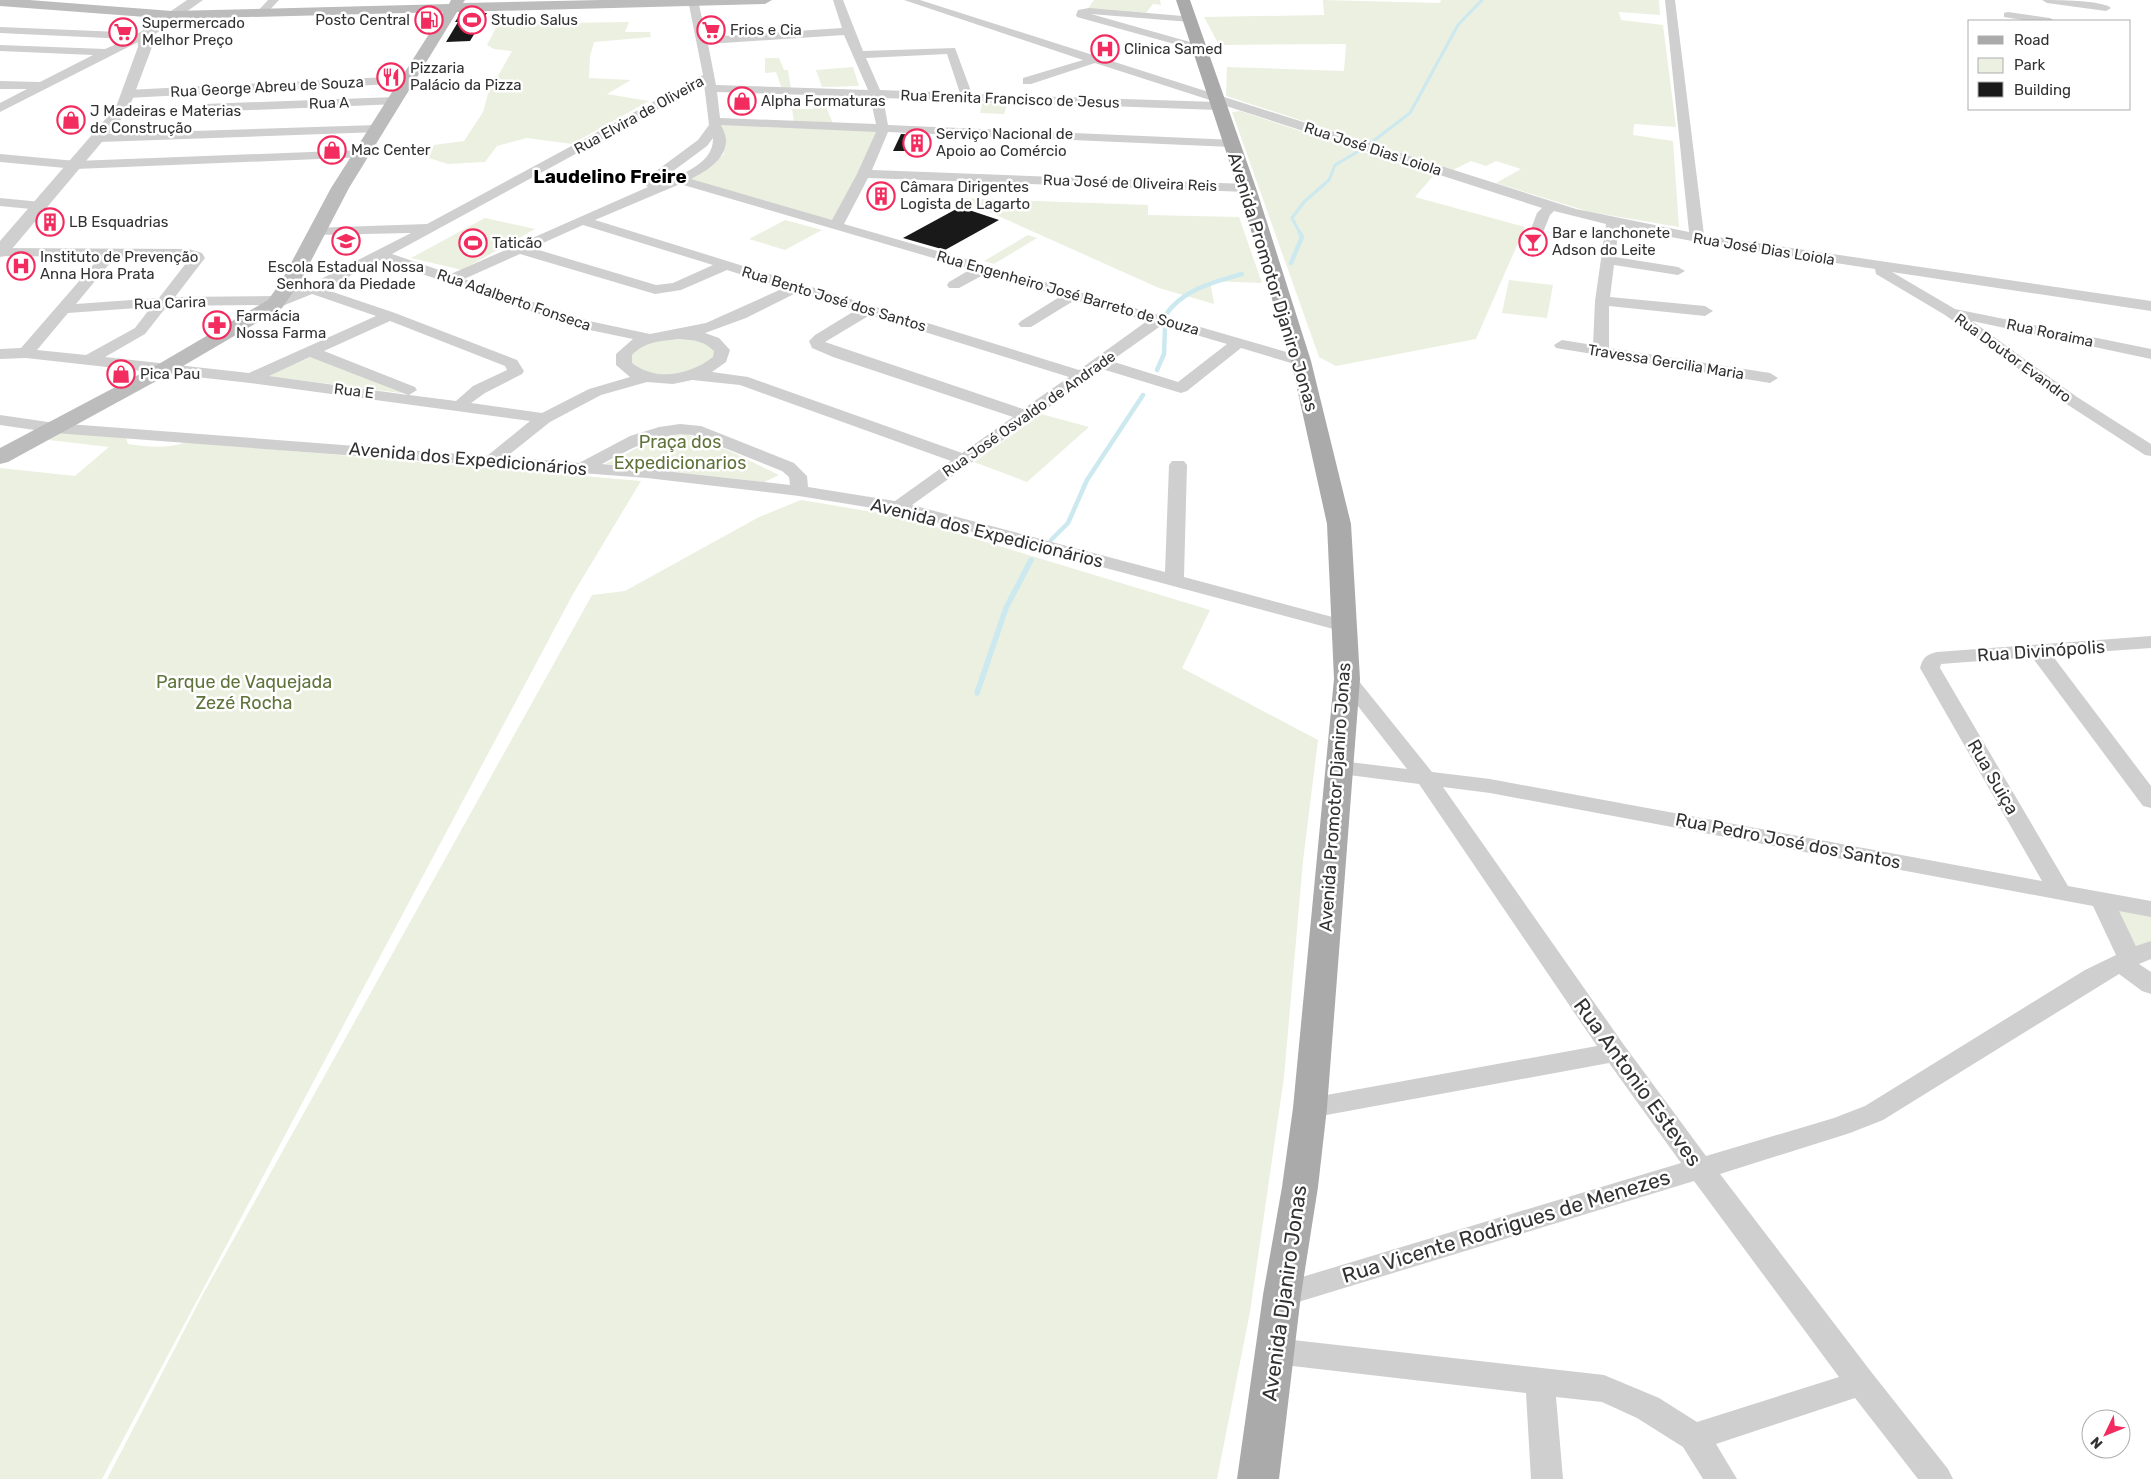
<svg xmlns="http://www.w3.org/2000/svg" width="2151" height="1479" font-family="Rubik,sans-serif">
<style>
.green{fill:#ebf0e0}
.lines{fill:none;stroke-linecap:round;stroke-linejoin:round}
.stream-far2{stroke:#cce9f0;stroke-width:3}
.stream-far1{stroke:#cce9f0;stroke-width:4.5}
.stream{stroke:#cce9f0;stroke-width:5.5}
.building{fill:#191919}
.minor{fill:#cfcfcf;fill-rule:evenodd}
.tertiary{fill:#cfcfcf;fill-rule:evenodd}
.secondary{fill:#bcbcbc;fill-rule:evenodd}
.primary{fill:#aaa;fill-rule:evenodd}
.labels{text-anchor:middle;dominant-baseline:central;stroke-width:5;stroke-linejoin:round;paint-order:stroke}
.far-poi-label{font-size:15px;fill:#323232;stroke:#fff;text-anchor:start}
.far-street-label{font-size:15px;fill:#323232;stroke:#fff}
.street-label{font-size:18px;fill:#323232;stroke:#fff}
.park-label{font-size:18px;fill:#5f733b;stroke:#fff}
.far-district-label{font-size:19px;font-weight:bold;fill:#000;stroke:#fff}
.near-street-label{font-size:21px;fill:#323232;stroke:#fff}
</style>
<rect width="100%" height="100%" fill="#fff"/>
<!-- green -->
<g class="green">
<path d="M1094,0h66l1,5 -8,-1 -7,9 -59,-3z"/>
<path d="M1323,0l117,3 1,-3h218l1,15 -41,-3 2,8 42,5 13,102 -42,-3 -1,11 40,6 6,86 -89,-15 -94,-29 25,-14 -25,-8 -10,5 -15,-5 -18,9 -227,-74 1,-29 117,4 2,-27 -127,1 -15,-28 120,-2z"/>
<path d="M629,22l-4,10h25l1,5 -57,5 -4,14 -1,22 42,2 -24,14 42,7 -77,43 -45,-6 -30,8 -12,16 -37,2 -19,-6 5,-13 30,-4 19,-29 5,-18 24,-43 -18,-2 -7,-4 11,-21z"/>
<path d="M765,58h14l5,12h4l3,19h-9l-6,-17 -11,1z"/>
<path d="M853,67l6,19 -37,1 -6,-17z"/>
<path d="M812,96h10l11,28 -39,-2 -2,-13h21z"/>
<path d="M983,100l25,1 -4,13 -24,-1z"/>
<path d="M1240,111l194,64 -19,22 110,30 -49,112 -140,27 -17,-9 -87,-245z"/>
<path d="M716,123l163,7 -20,44 -27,47 -146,-43 21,-10 17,-14 -2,-14z"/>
<path d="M958,198l190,7v10l91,2 23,66 -52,-2 4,23 -55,-16z"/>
<path d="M485,218l50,11 -73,41 -51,-12z"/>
<path d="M785,220l37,10 -37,20 -36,-11z"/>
<path d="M1028,235l9,3 -43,26 -10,-3z"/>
<path d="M1509,280l44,5 -6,33 -45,-5z"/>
<path d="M693,338l20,9 2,8c-12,17 -43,23 -63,19 -7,-1 -15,-7 -22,-10l-1,-8 17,-14z"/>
<path d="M311,357l97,37 -140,-18z"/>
<path d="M1041,414l48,13 -62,55 -53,-20z"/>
<path d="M62,431l64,7 2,6c21,3 39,5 59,-2l454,39 -68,113 -471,885h-102v-1011l75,8 34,-29 -60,-7z"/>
<path d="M681,432l51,20 47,23 -15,7 -159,-18 59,-29z"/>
<path d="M801,500l102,17 307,93 -28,58 136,72 -15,121 -19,216 -34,235 -33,167h-1110l95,-183 390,-701 33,-4 134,-74z"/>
<path d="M2116,908l35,7v28l-14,4z"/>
</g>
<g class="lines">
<!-- stream-far2 -->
<path class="stream-far2" d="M1301,235l-9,-17 12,-16 25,-22 6,-15 29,-17 46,-35 48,-88 24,-25"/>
<!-- stream-far1 -->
<g class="stream-far1">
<path d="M1291,263l11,-26 -2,-4"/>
<path d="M1165,316c16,-26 49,-34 77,-42"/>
<path d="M1157,370l7,-16 1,-27"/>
<path d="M1051,540l17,-17 19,-43 56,-85"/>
</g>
<!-- stream -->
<path class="stream" d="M977,693l29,-85 25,-48"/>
</g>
<!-- building -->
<g class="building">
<path d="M487,13l-17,28 -24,1 12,-20h-3l5,-8z"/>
<path d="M901,134l21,1 -7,16h-22z"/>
<path d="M960,207l39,13 -54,30 -42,-12z"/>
</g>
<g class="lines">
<!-- minor -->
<g class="minor">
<path d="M268,0h11l-13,14h-8l-1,-2z"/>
<path d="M688,0h10l8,37 136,-9 -9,-28h10l20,51 92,-3 17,46 244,8 -121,-39 -64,21h-8v-6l60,-18 -179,-60h16l656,209 113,23 -24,-232h10l29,235 447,66v10l-259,-39 63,37 196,40v10l-179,-38 105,76 74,47v12l-6,-1 -80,-52 -120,-88 -69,-41 -1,-5 -178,-27 -78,-15 -4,30 63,10 7,4 -7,4 -64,-10 -4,32 95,9 8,5 -8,5 -96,-10v42l161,25 8,5 -8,5 -214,-35 -2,-3 8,-5 31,5 2,-44 11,-77 -52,-13 -4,4 -10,25h-10l-2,-3 9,-24 5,-5 -319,-103 -1,4 -4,1 -335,-12 5,27 347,15 2,3 -6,4 -343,-15 -16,38 375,14 7,4 -7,4 -379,-14 -24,46 463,134 2,3 -8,5 -60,-18 -54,43 -6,2 -79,-24 -190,136 253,67 4,-107 3,-4h12l3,4 -3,112 167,45 3,4 -3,4h-14l-440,-118 -98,-16 -152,-18 -592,-45 -55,-8v-10l55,8 432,33 43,-35 -280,-38 -224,-25 -26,1v-10l21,-1 79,-91 -100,-1v-8l189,1 13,4 3,5 -30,39 106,-1 18,-7 1,-5h11l100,-51 -95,2 -7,-4 2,-3 116,-4 276,-149zM844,35l24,55 -152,-5 -8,-41zM947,54l13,39 -80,-3 -14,-32zM704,84l5,41 -11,15 -54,40 -2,3 6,4 -197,87 -59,-20zM717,92l153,5 6,27 -156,-6zM721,125l155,7 -19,42 -25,46 -141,-41c15,-8 35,-19 35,-39 0,-4 -3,-11 -5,-15zM713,138c1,27 -35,38 -56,45l50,-37zM680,184l291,85 -22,13 -2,3 2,3h10l26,-14 76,22 -40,25 -3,3 3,3h10l44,-27 72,21 -68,49 -484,-150zM583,225l130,40 -40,18 -17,2 -124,-37zM520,254l135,40 26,-4 46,-20 57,18 -78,35 -56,11 -61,-13 -125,-42zM115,257h72l3,1 -31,40 -83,6zM381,260l199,68 53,11 -17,15v11l14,12 -41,12 -47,24 -71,-10 14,-10 37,-19 2,-3 -7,-11 -122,-47 -71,-24zM798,292l58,18 -41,25 -6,6 3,7 21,9 180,60 -51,36 -214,-76 -36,-5 14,-10 4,-12 -11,-12 -14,-5 41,-15zM312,294l64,22 -127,57 -144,-16 40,-23 22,-28 101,-1 7,4zM151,307l-16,21 -49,27 -49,-5 31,-37zM870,315l199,62 -46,32 -198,-67zM390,321l115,45 2,4 -34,16 -17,15 -47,-6 8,-5 -2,-3 -91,-36zM1162,325l65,19 -49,38 -67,-21zM680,339c14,1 24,2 34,12l-1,6c-23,18 -57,25 -81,6v-8c13,-14 30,-14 48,-16zM310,357l93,36 5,2 -139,-19zM692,380l48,5 211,76 -56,40 -87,-14 -1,-11 -13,-13 -93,-37 -21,-2 -21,3 -29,9 -51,27 -73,-6 44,-35 51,-27 46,-13 26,2zM680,434l12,1 90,36 7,6 1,8 -188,-21c25,-13 49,-27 78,-30z"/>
<path d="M2042,0c15,0 59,0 69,8l-5,3 -59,-8z"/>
<path d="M1089,8l105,9v4l-4,1 -99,-8 113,32 2,2 -6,3 -4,-1 -119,-33 -1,-2 2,-5z"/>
<path d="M2008,12l42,6 5,3h-26l-25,-4v-4z"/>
<path d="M0,27l144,6 6,3 -150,76v-9l27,-14h-27v-8l40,1 53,-27 -93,-4v-6l105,4 23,-10 -128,-6z"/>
<path d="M407,76l6,4 -2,3 -284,15 -6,-4 6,-4z"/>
<path d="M395,97l6,4 -2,3 -195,8 -6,-4 6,-4z"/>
<path d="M376,125l4,1 2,3 -2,3 -281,10 -6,-4 6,-4z"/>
<path d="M361,150l5,1 1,3 -1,3 -290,12 -76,-7v-8l76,7z"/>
<path d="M0,198l41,4 7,4 -7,4 -41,-4z"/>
<path d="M2151,636v12l-99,7 99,131v22l-8,-2 -111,-149 -91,7 -1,4 128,218 83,15v16l-32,-6 17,35 15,-5v18l-12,5 12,8v22l-9,-3 -23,-17 -236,146 -33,13 -130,41 152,199 76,96 5,10h-35l-63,-81 -139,46 21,35h-34l-20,-32 -46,-29 -35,-16 -46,-5 7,82h-32l-5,-86 -251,-29 -11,-4 -4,-9 4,-9 11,-4 329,37 55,23 38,24 142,-45 -145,-196 -412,126 -10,-3 -5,-9 5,-9 10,-3 399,-120 -72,-100 -299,55 -9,-3 -4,-7 4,-7 9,-3 287,-52 -178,-262 -86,-11 -3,-5 3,-5 8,-2 66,8 -67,-86 -3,-4 3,-4 7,-2 7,2 78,97 58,7 552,102 -122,-213c3,-11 6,-13 17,-16zM1443,787l47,6 603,113 23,49 -31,15 -220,136 -31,12 -128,38 -82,-111z"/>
</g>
<!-- tertiary -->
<path class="tertiary" d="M187,0h16l-52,37 1,10 -24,64 -122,145 -6,1v-16l116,-134 22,-60 -1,-11 2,-3z"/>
<!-- secondary -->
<path class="secondary" d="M0,0h29l143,11 277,-7 2,-4h14l-2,3 138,-3h171l-7,4 -308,8 -108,176 -49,94 -18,26 -111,65 -163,89 -8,2v-16l157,-83 111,-65 13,-18 50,-94 112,-176 -271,7 -172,-13z"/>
<!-- primary -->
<path class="primary" d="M1176,0h14l66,188 55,173 40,163 9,155 -33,429 -9,79 -17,108 -22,184h-42l26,-184 19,-108 11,-79 41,-429 -7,-155 -36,-163 -53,-173z"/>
</g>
<!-- icons -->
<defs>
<g id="fuel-ring" transform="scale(1.4375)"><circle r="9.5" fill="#fff" stroke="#f22c5f" stroke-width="1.5"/><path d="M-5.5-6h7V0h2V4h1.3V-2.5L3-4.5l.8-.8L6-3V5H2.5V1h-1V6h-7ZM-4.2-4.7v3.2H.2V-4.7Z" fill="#f22c5f"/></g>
<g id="stadium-ring" transform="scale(1.4375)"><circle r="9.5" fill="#fff" stroke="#f22c5f" stroke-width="1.5"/><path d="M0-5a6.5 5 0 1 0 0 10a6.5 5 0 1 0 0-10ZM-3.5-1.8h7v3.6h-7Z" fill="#f22c5f"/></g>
<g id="supermarket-ring" transform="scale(1.4375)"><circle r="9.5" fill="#fff" stroke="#f22c5f" stroke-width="1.5"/><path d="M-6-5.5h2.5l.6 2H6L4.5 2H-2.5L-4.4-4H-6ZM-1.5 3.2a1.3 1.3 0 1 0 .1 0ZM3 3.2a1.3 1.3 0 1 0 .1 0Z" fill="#f22c5f"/></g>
<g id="hospital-ring" transform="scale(1.4375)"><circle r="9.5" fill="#fff" stroke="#f22c5f" stroke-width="1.5"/><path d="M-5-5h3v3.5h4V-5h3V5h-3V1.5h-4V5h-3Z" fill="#f22c5f"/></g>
<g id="restaurant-ring" transform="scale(1.4375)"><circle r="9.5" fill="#fff" stroke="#f22c5f" stroke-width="1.5"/><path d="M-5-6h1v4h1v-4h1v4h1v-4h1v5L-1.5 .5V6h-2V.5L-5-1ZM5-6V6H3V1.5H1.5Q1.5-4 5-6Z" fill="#f22c5f"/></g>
<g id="shop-ring" transform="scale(1.4375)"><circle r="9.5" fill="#fff" stroke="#f22c5f" stroke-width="1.5"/><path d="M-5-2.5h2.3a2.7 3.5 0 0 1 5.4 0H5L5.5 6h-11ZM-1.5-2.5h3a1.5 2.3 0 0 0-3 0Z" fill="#f22c5f"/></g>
<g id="building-ring" transform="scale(1.4375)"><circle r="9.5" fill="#fff" stroke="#f22c5f" stroke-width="1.5"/><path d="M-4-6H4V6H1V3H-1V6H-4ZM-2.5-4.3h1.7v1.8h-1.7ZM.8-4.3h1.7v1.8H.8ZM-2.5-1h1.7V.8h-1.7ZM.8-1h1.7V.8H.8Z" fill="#f22c5f"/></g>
<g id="school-ring" transform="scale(1.4375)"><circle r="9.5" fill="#fff" stroke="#f22c5f" stroke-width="1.5"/><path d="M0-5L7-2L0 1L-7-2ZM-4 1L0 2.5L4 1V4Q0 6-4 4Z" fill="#f22c5f"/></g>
<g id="bar-ring" transform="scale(1.4375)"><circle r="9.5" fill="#fff" stroke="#f22c5f" stroke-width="1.5"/><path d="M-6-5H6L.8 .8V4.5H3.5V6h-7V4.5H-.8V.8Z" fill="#f22c5f"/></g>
<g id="pharmacy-ring" transform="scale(1.4375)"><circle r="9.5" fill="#fff" stroke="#f22c5f" stroke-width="1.5"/><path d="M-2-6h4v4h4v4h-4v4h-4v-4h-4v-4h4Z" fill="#f22c5f"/></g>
</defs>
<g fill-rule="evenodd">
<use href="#fuel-ring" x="429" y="20"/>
<use href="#stadium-ring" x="472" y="20"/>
<use href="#supermarket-ring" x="711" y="30"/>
<use href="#supermarket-ring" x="123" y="32"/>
<use href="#hospital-ring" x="1105" y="49"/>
<use href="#restaurant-ring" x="391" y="77"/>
<use href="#shop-ring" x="742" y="101"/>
<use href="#shop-ring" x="71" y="120"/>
<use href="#building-ring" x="917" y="143"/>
<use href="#shop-ring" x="332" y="150"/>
<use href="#building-ring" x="881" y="196"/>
<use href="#building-ring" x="50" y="222"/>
<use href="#school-ring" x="346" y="241"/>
<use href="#bar-ring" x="1533" y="242"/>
<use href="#stadium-ring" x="473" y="243"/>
<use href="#hospital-ring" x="21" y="266"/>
<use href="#pharmacy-ring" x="217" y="325"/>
<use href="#shop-ring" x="121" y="374"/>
</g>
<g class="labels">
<!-- far-poi labels -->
<g class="far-poi-label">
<text x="410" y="20" text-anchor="end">Posto Central</text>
<text x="491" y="20">Studio Salus</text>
<text x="142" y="23">Supermercado<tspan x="142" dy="17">Melhor Preço</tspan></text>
<text x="730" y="30">Frios e Cia</text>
<text x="1124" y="49">Clinica Samed</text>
<text x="410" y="68">Pizzaria<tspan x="410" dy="17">Palácio da Pizza</tspan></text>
<text x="761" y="101">Alpha Formaturas</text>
<text x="90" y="111">J Madeiras e Materias<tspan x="90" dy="17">de Construção</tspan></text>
<text x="936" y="134">Serviço Nacional de<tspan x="936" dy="17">Apoio ao Comércio</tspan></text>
<text x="351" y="150">Mac Center</text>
<text x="900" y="187">Câmara Dirigentes<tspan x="900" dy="17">Logista de Lagarto</tspan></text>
<text x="69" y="222">LB Esquadrias</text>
<text x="1552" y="233">Bar e lanchonete<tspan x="1552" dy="17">Adson do Leite</tspan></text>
<text x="492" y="243">Taticão</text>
<text x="40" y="257">Instituto de Prevenção<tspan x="40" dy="17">Anna Hora Prata</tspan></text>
<text x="346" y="267" text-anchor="middle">Escola Estadual Nossa<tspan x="346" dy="17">Senhora da Piedade</tspan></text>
<text x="236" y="316">Farmácia<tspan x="236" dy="17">Nossa Farma</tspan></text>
<text x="140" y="374">Pica Pau</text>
</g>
<!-- far-street labels -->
<g class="far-street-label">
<text transform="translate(267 87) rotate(-3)">Rua George Abreu de Souza</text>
<text transform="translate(1010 99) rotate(2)">Rua Erenita Francisco de Jesus</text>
<text transform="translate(329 103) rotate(-2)">Rua A</text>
<text transform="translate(639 115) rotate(-29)">Rua Elvira de Oliveira</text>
<text transform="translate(1373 149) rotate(18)">Rua José Dias Loiola</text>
<text transform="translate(1130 183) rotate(2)">Rua José de Oliveira Reis</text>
<text transform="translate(1764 249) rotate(9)">Rua José Dias Loiola</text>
<text transform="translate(1068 293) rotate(16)">Rua Engenheiro José Barreto de Souza</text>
<text transform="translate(834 299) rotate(17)">Rua Bento José dos Santos</text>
<text transform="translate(514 300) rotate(19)">Rua Adalberto Fonseca</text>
<text transform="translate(170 303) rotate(-2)">Rua Carira</text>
<text transform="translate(2050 333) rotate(12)">Rua Roraima</text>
<text transform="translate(2013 358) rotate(36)">Rua Doutor Evandro</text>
<text transform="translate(1666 362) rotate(9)">Travessa Gercilia Maria</text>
<text transform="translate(354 391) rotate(7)">Rua E</text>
<text transform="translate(1029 414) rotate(-35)">Rua José Osvaldo de Andrade</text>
</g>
<!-- street labels -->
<g class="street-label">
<text transform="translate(1273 282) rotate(73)">Avenida Promotor Djaniro Jonas</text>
<text transform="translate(468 459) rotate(5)">Avenida dos Expedicionários</text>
<text transform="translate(987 533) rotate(14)">Avenida dos Expedicionários</text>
<text transform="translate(2041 651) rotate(-4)">Rua Divinópolis</text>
<text transform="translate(1993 777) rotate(60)">Rua Suiça</text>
<text transform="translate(1335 797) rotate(-86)">Avenida Promotor Djaniro Jonas</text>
<text transform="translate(1788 841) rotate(11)">Rua Pedro José dos Santos</text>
</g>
<!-- park labels -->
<g class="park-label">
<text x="680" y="442">Praça dos<tspan x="680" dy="21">Expedicionarios</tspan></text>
<text x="244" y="682">Parque de Vaquejada<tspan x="244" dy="21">Zezé Rocha</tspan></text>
</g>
<!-- far-district labels -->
<g class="far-district-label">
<text x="610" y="176">Laudelino Freire</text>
</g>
<!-- near-street labels -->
<g class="near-street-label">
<text transform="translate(1638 1082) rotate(54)">Rua Antonio Esteves</text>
<text transform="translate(1506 1226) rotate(-17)">Rua Vicente Rodrigues de Menezes</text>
<text transform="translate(1284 1293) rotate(-82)">Avenida Djaniro Jonas</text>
</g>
</g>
<!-- legend -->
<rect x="1968" y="20" width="162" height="90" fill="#ffffff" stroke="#adadad"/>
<rect x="1978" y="36" width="25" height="8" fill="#aaaaaa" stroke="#adadad"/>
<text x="2014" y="45" font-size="15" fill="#323232">Road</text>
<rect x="1978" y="58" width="25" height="15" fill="#ebf0e0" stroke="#adadad"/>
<text x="2014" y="70" font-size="15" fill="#323232">Park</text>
<rect x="1978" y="82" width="25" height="15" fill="#191919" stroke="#adadad"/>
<text x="2014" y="95" font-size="15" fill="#323232">Building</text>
<!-- north arrow -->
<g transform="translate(2106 1434) rotate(227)"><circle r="24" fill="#ffffff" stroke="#adadad"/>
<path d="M0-4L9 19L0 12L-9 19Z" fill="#f22c5f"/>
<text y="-8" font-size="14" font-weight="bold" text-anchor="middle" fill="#323232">N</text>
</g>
</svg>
